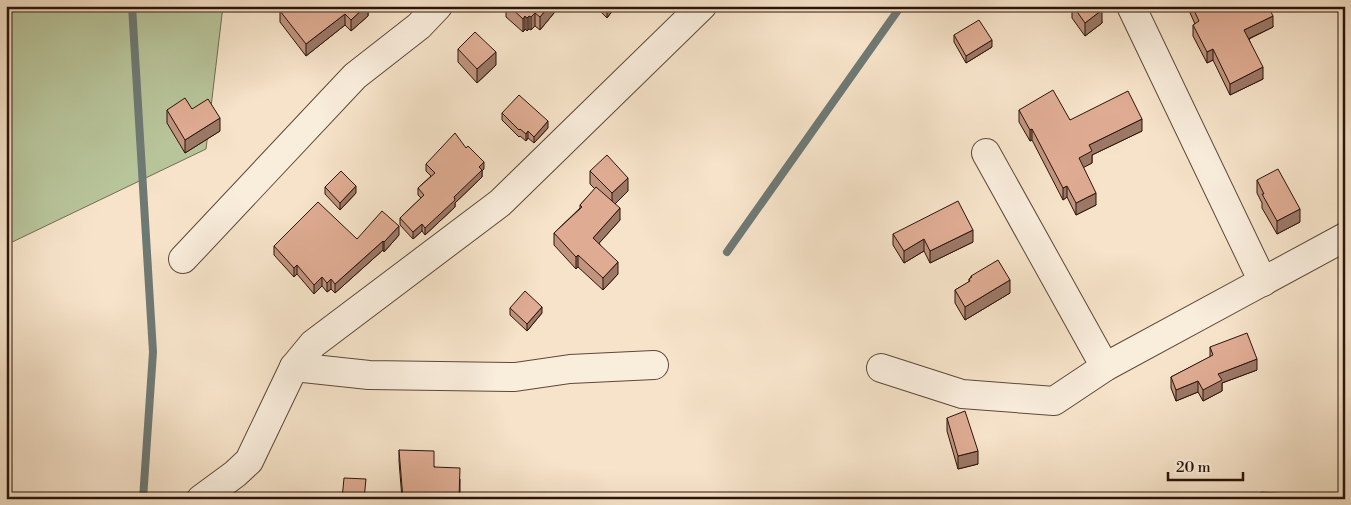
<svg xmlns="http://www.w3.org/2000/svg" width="1351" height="505" font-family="'Libre Bodoni',serif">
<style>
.green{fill:#b8c49a;stroke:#726c52}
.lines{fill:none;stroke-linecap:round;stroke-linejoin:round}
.stream{stroke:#6f7974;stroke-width:8}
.minor-casing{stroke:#5e483a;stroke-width:30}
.minor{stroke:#f9eddc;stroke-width:28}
.wall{fill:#c0947e;stroke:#2b140a}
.shaded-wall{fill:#9c7867;stroke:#2b140a}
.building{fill:#dfac93;stroke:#2b140a}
</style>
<rect width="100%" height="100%" fill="#f6e3c9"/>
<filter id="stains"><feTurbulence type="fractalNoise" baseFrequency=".004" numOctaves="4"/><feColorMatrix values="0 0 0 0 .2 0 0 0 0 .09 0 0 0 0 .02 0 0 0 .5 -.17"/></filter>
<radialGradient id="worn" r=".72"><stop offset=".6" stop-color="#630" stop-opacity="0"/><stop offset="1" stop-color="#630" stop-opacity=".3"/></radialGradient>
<!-- green -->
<g class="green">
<path d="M6,6h217l-17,143 -200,96z"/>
<path d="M1262,492l83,6v1h-97z"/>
</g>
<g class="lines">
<!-- stream -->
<g class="stream">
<path d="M132,6l21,346 -10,147"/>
<path d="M727,252l174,-246"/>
</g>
<!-- minor casing -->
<g class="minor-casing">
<g id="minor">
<path d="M1131,6l132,276"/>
<path d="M986,153l119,214"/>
<path d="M183,259l172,-183 64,-50 19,-20"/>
<path d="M294,367l75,8 146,2 55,-8 84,-4"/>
<path d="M881,368l81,26 92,7 51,-34 240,-130"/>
<path d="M201,499l34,-25 14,-13 45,-94 19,-23 187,-141 202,-197"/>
</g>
</g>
<!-- minor -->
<use href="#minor" class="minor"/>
</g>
<!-- wall -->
<g class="wall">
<path d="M368,6v10l-17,15 -6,-6 -39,31 -26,-34v-11z"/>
<path d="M506,6h48v7l-14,17 -5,-4 -4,4 -2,-1 -2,2 -2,-2 -2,3 -17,-15z"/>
<path d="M595,6h21l-9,12z"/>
<path d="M1072,6h28l2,17 -17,13 -13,-18z"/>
<path d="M1187,6h81l5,21 -24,12 14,40 -33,16 -17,-35 -6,3 -14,-27v-11l2,-1z"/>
<path d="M954,35l38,12 -26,16 -12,-21z"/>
<path d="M458,49l38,16 -19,18 -19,-21z"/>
<path d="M192,109l28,22 -35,22 -18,-30v-13z"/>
<path d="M1019,110l51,10 72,11 -50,24v8l-9,4 13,38 -20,10 -9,-18 -4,3 -31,-60 -2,1 -11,-19z"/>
<path d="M502,113l46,15 -14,15 -6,-5 -2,3 -6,-5 -1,1 -17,-17z"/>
<path d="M466,148l18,21 -2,2v6l-27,26v4l-30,28 -3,-4 -9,8 -13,-14v-7l21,-20 -3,-3v-7l13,-12 -5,-5v-7z"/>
<path d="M590,171l38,20 -13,13 5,16 -21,23 19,31 -15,16 -25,-23 -2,2 -22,-24v-12l26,-25v-3l15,-16 -5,-5z"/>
<path d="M1257,180l43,42 -23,12 -15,-26v-5l-5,-10z"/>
<path d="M325,187l31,6 -16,17 -15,-16z"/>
<path d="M893,234l80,8 -43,21 -6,-12 -20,12 -11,-18z"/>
<path d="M399,235l-15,17 -1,-2 -48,43 -4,-4 -4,3 -5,-6 -8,8 -17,-20 -3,3 -20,-22v-9z"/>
<path d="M971,276l39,17 -45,27 -10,-17v-13l14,-8v-3l2,-2z"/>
<path d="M510,308l32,5 -15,18 -17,-16z"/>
<path d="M1210,347l47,23 -35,13v8l-19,10 -5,-9 -22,9 -5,-13v-11l39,-20z"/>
<path d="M947,418l31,46 -20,5 -11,-38z"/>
<path d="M399,450l61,29v20h-58l-3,-38z"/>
</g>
<!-- shaded-wall -->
<g class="shaded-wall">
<path d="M366,6h2v10l-17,15v-11z"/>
<path d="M549,6h5v7l-14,17v-13z"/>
<path d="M607,6h9l-9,12z"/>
<path d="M1102,10v13l-17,13v-13z"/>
<path d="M535,13v13l-4,4v-13z"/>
<path d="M345,14v11l-39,31v-12z"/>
<path d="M525,16v13l-2,3v-13z"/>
<path d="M529,16v13l-2,2v-13z"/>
<path d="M1273,16v11l-29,14v-11z"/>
<path d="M992,40v7l-26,16v-7z"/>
<path d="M1213,49v11l-6,3v-11z"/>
<path d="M496,52v13l-19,18v-14z"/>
<path d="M1263,67v12l-33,16v-11z"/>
<path d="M220,118v13l-35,22v-13z"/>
<path d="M1142,119v12l-50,24v8l-13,7v-12l10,-13z"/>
<path d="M548,121v7l-14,15v-6z"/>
<path d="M1032,129v11l-2,1v-11z"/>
<path d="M528,131v7l-2,3v-7z"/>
<path d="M484,162v7l-2,2v6l-27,26v4l-30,28v-7l29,-31 25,-30z"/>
<path d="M628,178v13l-16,16v-14z"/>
<path d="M356,186v7l-16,17v-7z"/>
<path d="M1067,186v11l-4,3v-12z"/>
<path d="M1096,193v12l-20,10v-12z"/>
<path d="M620,208v12l-27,30v-12z"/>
<path d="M1300,209v13l-23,12v-13z"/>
<path d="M422,224v7l-9,8v-7z"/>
<path d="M399,226v9l-15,17v-10z"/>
<path d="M973,230v12l-43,21v-12z"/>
<path d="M924,239v12l-20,12v-12z"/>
<path d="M383,241v9l-48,43v-9z"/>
<path d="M578,255v12l-2,2v-12z"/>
<path d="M618,262v12l-15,16v-12z"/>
<path d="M297,265v9l-3,3v-9z"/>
<path d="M322,277v9l-8,8v-9z"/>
<path d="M331,279v10l-4,3v-9z"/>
<path d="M1010,280v13l-45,27v-13z"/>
<path d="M542,307v6l-15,18v-7z"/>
<path d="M1257,359v11l-35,13v8l-19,10v-11l15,-16z"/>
<path d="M1198,381v11l-22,9v-11z"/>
<path d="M978,451v13l-20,5v-13z"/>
</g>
<!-- building -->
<g class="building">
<path d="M286,6h80l-15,14 -6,-6 -39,30 -26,-33z"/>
<path d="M509,6h40l-9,11 -5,-4 -4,4 -2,-1 -2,2 -2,-2 -2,3z"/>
<path d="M1073,6h27l2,4 -17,13z"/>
<path d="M1192,6h76l5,10 -29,14 19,37 -33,17 -17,-35 -6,3 -14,-27 6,-4z"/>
<path d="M979,20l13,20 -26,16 -12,-21z"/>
<path d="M475,32l21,20 -19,17 -19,-20z"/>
<path d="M1053,90l17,30 58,-29 14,28 -53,26 3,6 -13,7 17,35 -20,10 -9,-17 -4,2 -31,-59 -2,1 -11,-20z"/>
<path d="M519,95l29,26 -14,16 -6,-6 -2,3 -6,-5 -1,1 -17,-17z"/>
<path d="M185,98l7,11 16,-10 12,19 -35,22 -18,-30z"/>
<path d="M455,133l11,15 2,-2 16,16 -5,5 3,3 -28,27 1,3 -30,28 -3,-4 -9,8 -13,-14 24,-23 -6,-7 17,-15 -9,-9z"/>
<path d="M607,155l21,23 -16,15 -22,-22z"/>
<path d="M1278,169l22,40 -23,12 -15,-27h2l-7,-14z"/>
<path d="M341,171l15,15 -16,17 -15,-16z"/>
<path d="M596,187l24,21 -27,30 25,24 -15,16 -25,-23 -2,2 -22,-24 28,-26 -2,-2z"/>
<path d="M958,201l15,29 -43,21 -6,-12 -20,12 -11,-17z"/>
<path d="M318,202l39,37 25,-28 17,15 -15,16 -1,-1 -48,43 -4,-5 -4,4 -5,-6 -8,8 -17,-20 -3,3 -20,-22z"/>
<path d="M998,260l12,20 -45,27 -10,-17 15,-9 -1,-2 3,-2 -1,-1z"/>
<path d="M525,291l17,16 -15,17 -17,-16z"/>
<path d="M1247,333l10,26 -39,15 4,6 -19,10 -5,-9 -22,9 -5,-13 42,-22 -3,-8z"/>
<path d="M965,411l13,40 -20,5 -11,-38z"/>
<path d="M399,450l35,1v16l26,1 -1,31h-56z"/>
<path d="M344,478l22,1 -2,20h-22z"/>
</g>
<!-- margin -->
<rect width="1351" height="505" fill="none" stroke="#f6e3c9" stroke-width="25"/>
<rect x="8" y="8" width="1336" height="490" fill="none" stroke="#2b140a" stroke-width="2.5"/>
<rect x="12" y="12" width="1326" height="480" fill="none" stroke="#2b140a"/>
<!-- scale -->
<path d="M1168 472v8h75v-8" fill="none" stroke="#2b140a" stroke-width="2.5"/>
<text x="1176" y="472" font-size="15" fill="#2b140a" stroke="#f9eddc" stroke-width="4" paint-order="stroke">20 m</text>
<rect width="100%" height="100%" filter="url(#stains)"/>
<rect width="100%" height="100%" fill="url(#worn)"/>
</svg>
